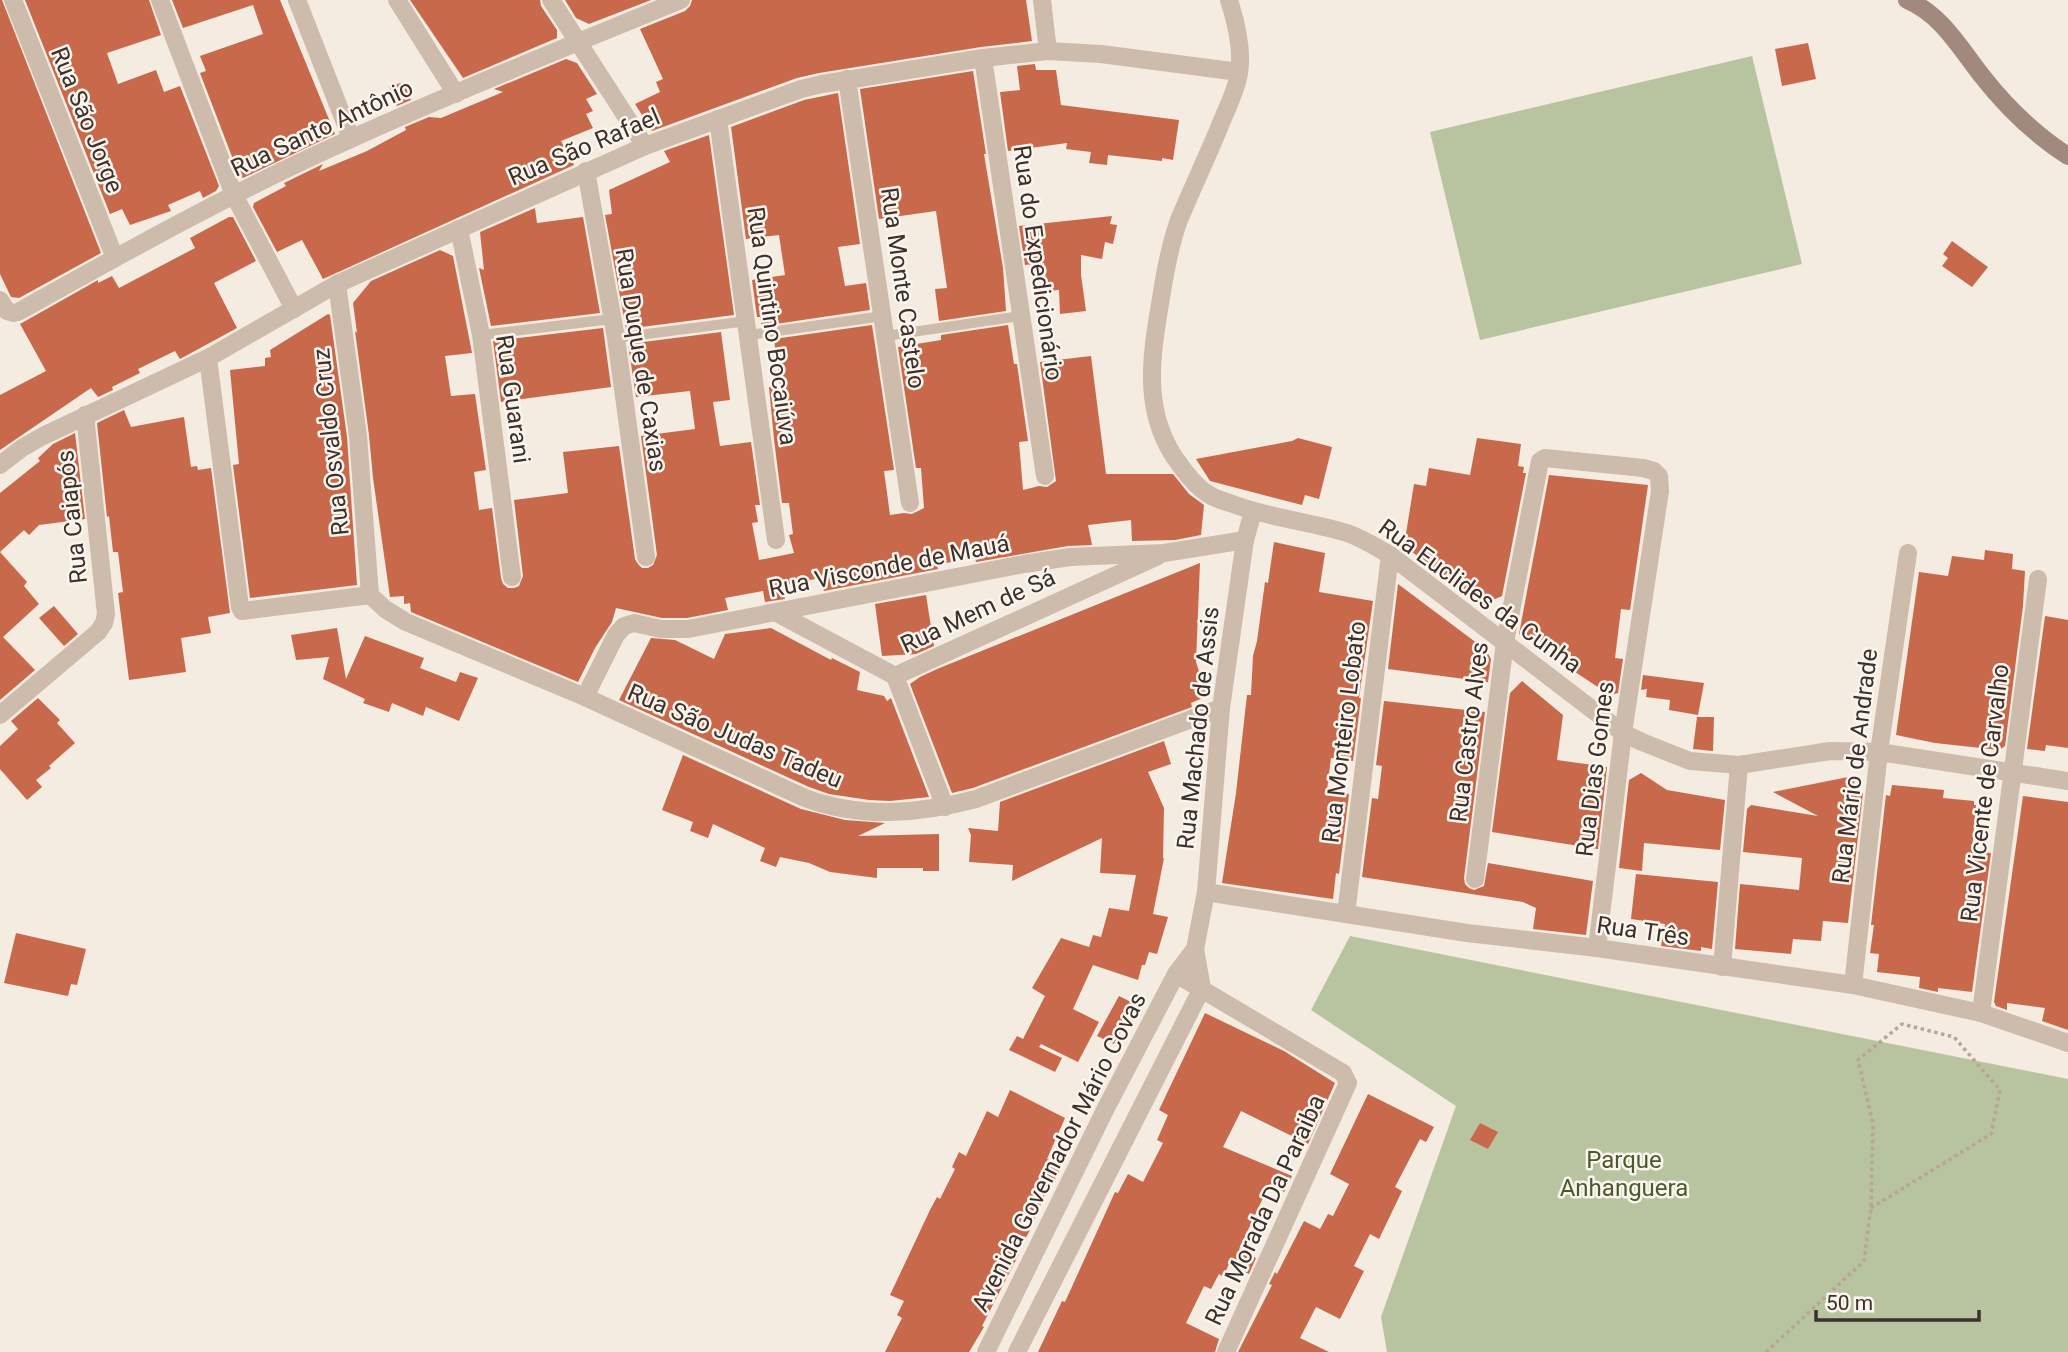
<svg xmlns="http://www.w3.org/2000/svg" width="2068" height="1352" font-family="Roboto,sans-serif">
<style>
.green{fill:#b8c4a0}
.building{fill:#c8694b}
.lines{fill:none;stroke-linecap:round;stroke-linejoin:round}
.path{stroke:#b9a596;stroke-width:3.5;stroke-dasharray:3.5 3.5;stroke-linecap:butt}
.service{stroke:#cdbbac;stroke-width:10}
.minor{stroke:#cdbbac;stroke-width:18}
.secondary{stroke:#a18a7d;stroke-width:18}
.labels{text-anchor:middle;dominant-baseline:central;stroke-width:5;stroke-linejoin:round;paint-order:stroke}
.street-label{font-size:24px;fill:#3b302b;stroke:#fbf5ee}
.park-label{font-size:24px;fill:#4a5a2e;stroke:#fbf5ee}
</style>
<rect width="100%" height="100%" fill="#f4ebe1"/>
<!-- green -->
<g class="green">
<path d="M1752,56l50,208 -322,76 -50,-208z"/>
<path d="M1350,936l718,143v273h-681l-6,-35 75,-211 -145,-96z"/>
</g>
<!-- building -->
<g class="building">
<path d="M0,0h2l99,253 -82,45 -8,-1 -11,-23z"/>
<path d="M25,0h124l12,35 -54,18 11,31 38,-14 8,22 16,-6 39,100 -3,5 -13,7 -3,-7 -32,14 3,6 -41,14 -8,-16 -12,5z"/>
<path d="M172,0h108l55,134 -92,44 -4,-3 -39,-102 6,-2 -6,-15 63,-22 -10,-29 -70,23z"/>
<path d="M410,0h130l1,6 16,24v8l-94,40z"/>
<path d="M565,0h86l-62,24 -13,-6z"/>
<path d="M692,0h334l6,41 -51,6 -162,26 -22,5 -145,53 -17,-27 25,-12 -4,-10 7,-3 -23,-50 45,-18 5,-5z"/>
<path d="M1808,43l8,36 -34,7 -7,-37z"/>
<path d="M566,59l11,4 20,31 -11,5 7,12 -7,3 7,14 -32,13 13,24 -251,114 -21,-39 -25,12 -24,-45 1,-4 32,-17 -2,-3 39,-19 -4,7 48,-20 39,-21 -1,-3 24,-10 12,1 62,-26 -9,-3z"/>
<path d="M1035,64l1,6h20l5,35 118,15 -6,40 -11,-2v3l-54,-6 -1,10 -18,-2 2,-11 -25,-3 1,-6 -59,8 -8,-59 20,-2 -3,-24z"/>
<path d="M973,71l13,83h-2l19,114 3,43 -67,10 -4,-32 12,-1 -11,-77 -57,8 -19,-130z"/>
<path d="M405,82l6,18 -14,6 -8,-20z"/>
<path d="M838,93l22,151 -22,3 7,39 21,-3 4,27 -108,16 -2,-9h-3l-5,-37 33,-5 -6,-40 -33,4 -15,-112 73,-27z"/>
<path d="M709,135l25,180 -108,14 -21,-114 7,-1 -3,-24 61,-28 -6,-11z"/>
<path d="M535,208l2,15 46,-6 17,96 -109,13 -12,-58 5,2 -4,-38z"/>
<path d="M1112,216l-2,8 7,1 -4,19 -8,-2 -3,17 -21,-4v20l5,36 -26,3 -1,-24 -12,1 -3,-28 -19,2 -6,-39z"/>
<path d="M229,217h4l23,44 -42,22 23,45 -57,31 -5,-8 -37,18 2,4 -28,14 1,3 -15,7 -7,-9 -91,62v-55l46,-24 -26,-47 78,-44v3l14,-7 7,12 76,-40 -5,-10z"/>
<path d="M1952,241l36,26 -16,20 -30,-21 6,-8 -5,-4z"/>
<path d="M440,250l13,6 19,97 -27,3 6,40 24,-2 11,76 -12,2 5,38 13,-2 9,70 2,6 5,4h6l5,-2 4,-10 -9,-76 54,-7 -5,-41 56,-6 16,113 3,5 4,4h6l5,-3 4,-10 -16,-119 54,-7 -5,-38 -54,6 -8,-53 93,-12 9,68 -17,2 7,44 31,-4 9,63h-5l3,17 -6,1 7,37 35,-7 -5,-18 4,-1 -4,-31h-7l-8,-64 -5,-52 11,-1 -6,-47 98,-14 22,145 -10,1 6,44 14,-2 8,1 12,-6 -3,-40h-5l-18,-121 43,-7v-5l67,-10 6,39h3l11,77 -9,1 4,48 16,-4 8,1 9,-6 -16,-119 51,-6 15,118h67l16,20 15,11 -3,30 -26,5 -43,1 -1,-21 -43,5 4,20 -24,1 -92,16 -1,-5 -38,8 1,4 -114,22 -4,-13 -38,8 3,13 -20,3 -2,-11 -38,7 3,12 -41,8h-25l-46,-10 -4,14 -17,26 -17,34 -167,-70 -1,-9 -6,1v-8l-14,1 -17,-119 -4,-43 -14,-104 2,2 -4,-30 18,-22z"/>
<path d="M328,314l2,1 17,122 10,148 -107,13 -17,-133 6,-1 -9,-94 35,-4v-8l6,-1 -1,-7z"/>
<path d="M603,328l8,59 -110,15 -8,-61z"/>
<path d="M124,410l7,17 53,-10 7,50 6,-1 1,4 13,-2 19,145 -22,4 3,16 -30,5 5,34 -57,8 -11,-87 5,-1 -5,-40h-5l-4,-36 -2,1 -10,-94z"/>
<path d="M75,433l10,86 -46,6 -10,10 -5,-5 -24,22 27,30 -3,4 15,18 -36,33 32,33 -35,30v-207l40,-32 -2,-3 15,-14z"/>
<path d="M1298,438l34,9 -13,52 -14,-4 -3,10 -92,-24 -14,-22 96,-18z"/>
<path d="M1477,438l44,6 -3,22 6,1 -1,6h3l-24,123 -9,4 -20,-3 -69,-51 10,-62 12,2 3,-18 41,7z"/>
<path d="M1549,475l99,10 -18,125 -9,-1 -6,49 8,1 -5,34 -8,2 -41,-27 2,-16 -14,-1 -22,-13v6l-16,-10z"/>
<path d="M1274,542l51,11 -6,39 54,9 -14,97h2l-8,63 -22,-3 -4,32 22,4 -10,80 -3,-1 -3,26 -111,-16 14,-90 11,-98h4l2,-39 4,-15 8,-59 3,1z"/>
<path d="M1985,550l28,4 -1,15 13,2 -2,35 -18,140 -6,4 -64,-7 -39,-8 23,-163 29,4 4,-20 32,4z"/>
<path d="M1200,563l-4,99 11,34 -16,7 1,4 -219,81 -21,5 -42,-109 10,-7 17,-8z"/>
<path d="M1398,584l88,66 5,9 -3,23 -100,-13z"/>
<path d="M926,595l8,51 -18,8 -34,2 -7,-52z"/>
<path d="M54,606l24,28 -14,12 -25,-28z"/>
<path d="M2045,616l23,4v128l-22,-3 -1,6 -18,-2z"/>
<path d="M337,628l9,51 19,-43 59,22 -4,10 36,14 4,-10 18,6 -19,43 -33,-14 -3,9 -31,-13 -3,9 -26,-9 2,-4 -42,-20 6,-22 -33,3 -5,-25z"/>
<path d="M771,628l60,32 1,-2 28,14 -3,18 27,6 3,5 4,-3 38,99 -39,4 -21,-1 -40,-6 -20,-7 -190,-87 32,-62 24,2 39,19 11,-25z"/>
<path d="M1643,675l61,8 -6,32 -29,-5 1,-10 -24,-3 1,-8 -6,1z"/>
<path d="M1522,681l41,34 -6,45 50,7 -9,82 -106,-17 18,-139z"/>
<path d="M38,698l22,22 -3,3 18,20 -26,23 2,2 -15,12 6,7 -15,13 -27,-31v-23l18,-17 -7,-8z"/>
<path d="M1384,701l101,11 -21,166 1,6 4,4 5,2 10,-4 4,-23 105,18 -7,54 -53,-6 3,-21 -13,-6 -161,-25 10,-79 6,1 4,-33 -6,-1z"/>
<path d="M1697,717h17l-1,34 -20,-2z"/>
<path d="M1164,741l7,23 -23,8 16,36 -1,50h1l-11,56 15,3 -11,37 -8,-2 -4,13h-3l-4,15 -45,-15 -20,44 26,13 -21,40 -37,-18 -2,3 23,11 -7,14 -46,-22 8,-14 6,3 22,-43 -13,-8 29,-50 28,9 4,-12 8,2 8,-29 20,3 7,-36 -36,-2 2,-35 -90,43 1,-16 -44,-3 2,-27 -3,-7 30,3 2,-29z"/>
<path d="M683,755l118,54 44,11 40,3 -27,13 81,-2v37h-16v-3h-46v10l-47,-6 -21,-9 -29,-6 -4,10 -16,-6 5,-13 -52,-24 -5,14 -18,-7 3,-9 -31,-12z"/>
<path d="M1641,773l26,17 58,10 -5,50 -76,-7 -2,28 -23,-3 10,-88z"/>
<path d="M1853,776l3,16 7,1 -15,130 -25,-2 -2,20 -28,-2 -2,15 -56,-5 5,-65 59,6 3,-32 -59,-6 4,-43 4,-4 67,11 -45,-24z"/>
<path d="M1892,785l52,5 -1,8 31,3v4h2l-4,46 19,2 -19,139 -34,-4v4l-19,-4 1,-11 -43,-5 2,-18 -9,-1 4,-28h-3l15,-130 4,1z"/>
<path d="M2023,796l45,6v228l-26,-9 3,-13 -38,-5v7l-11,-4 -2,-4z"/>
<path d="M1636,874l82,8 -6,67 -11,-2v4l-40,-5 4,-22 -34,-5z"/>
<path d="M16,933l70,16 -9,36 -6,-1 -3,12 -64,-13z"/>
<path d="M1119,996l16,8 -21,40 -17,-8z"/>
<path d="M1205,1013l79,38 51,32 -27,61 -67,-33 -18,36 69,29 -8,16 -13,-7 -7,14 -1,-1 -24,51 17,9 -7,16 -20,-10 -6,13 -4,-3 -8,15 -7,-3 -18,37 33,16 -4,13h-177l24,-51 3,1 50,-110 3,1 10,-19 15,8 20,-39 -6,-3 11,-25 -9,-5z"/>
<path d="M1010,1090l55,28 -18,41 15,7 -8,15 -3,-1 -22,52 -12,21 2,1 -37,72 2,1 -15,25h-84l17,-34 -5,-3 7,-14 -14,-6 40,-85 7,-13 3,2 15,-30 -3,-2 7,-15 7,4 21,-45 11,6z"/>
<path d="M1368,1094l66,33 -8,15 -6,-3 -25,48 7,4 -23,48 -9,-5 -16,32 10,5 -24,48 -24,-12 -16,31 29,14h-91l34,-67 -3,-1 6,-12 2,2 27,-53 16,8 8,-15 5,2 16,-32 -19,-10z"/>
<path d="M1480,1123l18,9 -10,17 -18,-9z"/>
</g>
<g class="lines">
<!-- path -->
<path class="path" d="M1766,1352l98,-91 7,-53 2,-84 -15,-64 44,-36 52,13 46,53 -9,44 -120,74"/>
<!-- service -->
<g class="service">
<path d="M481,335l131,-16"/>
<path d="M749,335l134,-19"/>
<path d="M886,336l134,-20"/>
<path d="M616,338l131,-17"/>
</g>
<!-- minor -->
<g class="minor">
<path d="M13,0l102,258"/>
<path d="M160,0l74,195 60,114"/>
<path d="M297,0l54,138"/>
<path d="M397,0l59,94"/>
<path d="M551,0l94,146"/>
<path d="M1042,0l6,51"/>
<path d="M1229,0c7,22 14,50 10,73 -3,19 -13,37 -20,55 -13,31 -27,61 -40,92 -9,25 -14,52 -18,78 -10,59 -20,116 19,167 8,11 18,24 30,30 6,4 13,6 20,8 38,15 78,18 117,30 15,5 29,14 43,22l233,178 19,9 48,19 49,4 91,-14 49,1 189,29"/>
<path d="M983,58l62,418"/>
<path d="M847,79l63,424"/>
<path d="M718,119l58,421"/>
<path d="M586,171l30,167 30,219"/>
<path d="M459,229l22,106 31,242"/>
<path d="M337,284l21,152 12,159"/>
<path d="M0,300l7,11 6,2 5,-1c109,-61 220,-123 335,-174 108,-49 218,-93 328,-138"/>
<path d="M208,358l32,249 2,4 128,-16 15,14 21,13 179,75 220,101c56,21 114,16 171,1l245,-91"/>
<path d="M0,465l22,-17 21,-12 165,-78 129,-74 308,-138 156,-57 21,-5 161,-26 65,-7 53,3 138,18"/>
<path d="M777,613l118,63 263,-120"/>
<path d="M895,676l50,131"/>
<path d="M585,697l31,-62 8,-9 10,-3 27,6h27l336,-65 46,-7 94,-4 81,-13"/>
<path d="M0,715l98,-83 6,-9 2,-9 -21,-199"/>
<path d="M1475,879l30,-237 35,-181 5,-3 98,10 11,3 5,5 1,15 -37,242 -26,215"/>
<path d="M1206,892l261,41 130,15 256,37 128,28 87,30"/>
<path d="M1346,914l44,-359"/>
<path d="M1722,967l17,-202"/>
<path d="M1176,974l167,99 5,10 -122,269"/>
<path d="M1853,985l26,-233 29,-199"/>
<path d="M1981,1013l57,-434"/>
<path d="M986,1352l120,-244 70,-134 19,-25"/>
<path d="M1017,1352l185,-364 -7,-39 11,-57 15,-184 24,-168 8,-28"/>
</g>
<!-- secondary -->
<path class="secondary" d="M1907,0c34,14 53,48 75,76 25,32 52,58 86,80"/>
</g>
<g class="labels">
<!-- street labels -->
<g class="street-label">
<text transform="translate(87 120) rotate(68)">Rua São Jorge</text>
<text transform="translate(322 128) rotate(-25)">Rua Santo Antônio</text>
<text transform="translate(584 147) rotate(-23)">Rua São Rafael</text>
<text transform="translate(1038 263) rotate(82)">Rua do Expedicionário</text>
<text transform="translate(903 288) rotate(82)">Rua Monte Castelo</text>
<text transform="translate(772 326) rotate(82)">Rua Quintino Bocaiúva</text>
<text transform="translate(641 360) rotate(81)">Rua Duque de Caxias</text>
<text transform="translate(513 399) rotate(82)">Rua Guarani</text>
<text transform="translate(331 442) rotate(-96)">Rua Osvaldo Cruz</text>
<text transform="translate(72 517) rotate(-96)">Rua Caiapós</text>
<text transform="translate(889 566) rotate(-11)">Rua Visconde de Mauá</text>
<text transform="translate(1480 596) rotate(36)">Rua Euclides da Cunha</text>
<text transform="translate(978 611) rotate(-25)">Rua Mem de Sá</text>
<text transform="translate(1198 728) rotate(-84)">Rua Machado de Assis</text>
<text transform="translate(1344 732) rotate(-83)">Rua Monteiro Lobato</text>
<text transform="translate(1469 732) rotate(-83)">Rua Castro Alves</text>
<text transform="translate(735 736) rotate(23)">Rua São Judas Tadeu</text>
<text transform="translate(1855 766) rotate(-83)">Rua Mário de Andrade</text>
<text transform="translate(1595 769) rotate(-83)">Rua Dias Gomes</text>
<text transform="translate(1985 793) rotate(-83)">Rua Vicente de Carvalho</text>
<text transform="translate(1643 931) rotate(8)">Rua Três</text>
<text transform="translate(1059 1152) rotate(-63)">Avenida Governador Mário Covas</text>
<text transform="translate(1265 1210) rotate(-65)">Rua Morada Da Paraiba</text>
</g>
<!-- park labels -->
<g class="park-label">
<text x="1624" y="1160">Parque<tspan x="1624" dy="28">Anhanguera</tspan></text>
</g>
</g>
<!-- scale -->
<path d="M1816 1310v10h163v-10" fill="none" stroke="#3b302b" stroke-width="3.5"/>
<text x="1826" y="1310" font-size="21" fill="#3b302b" stroke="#fbf5ee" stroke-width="5" paint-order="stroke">50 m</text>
</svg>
